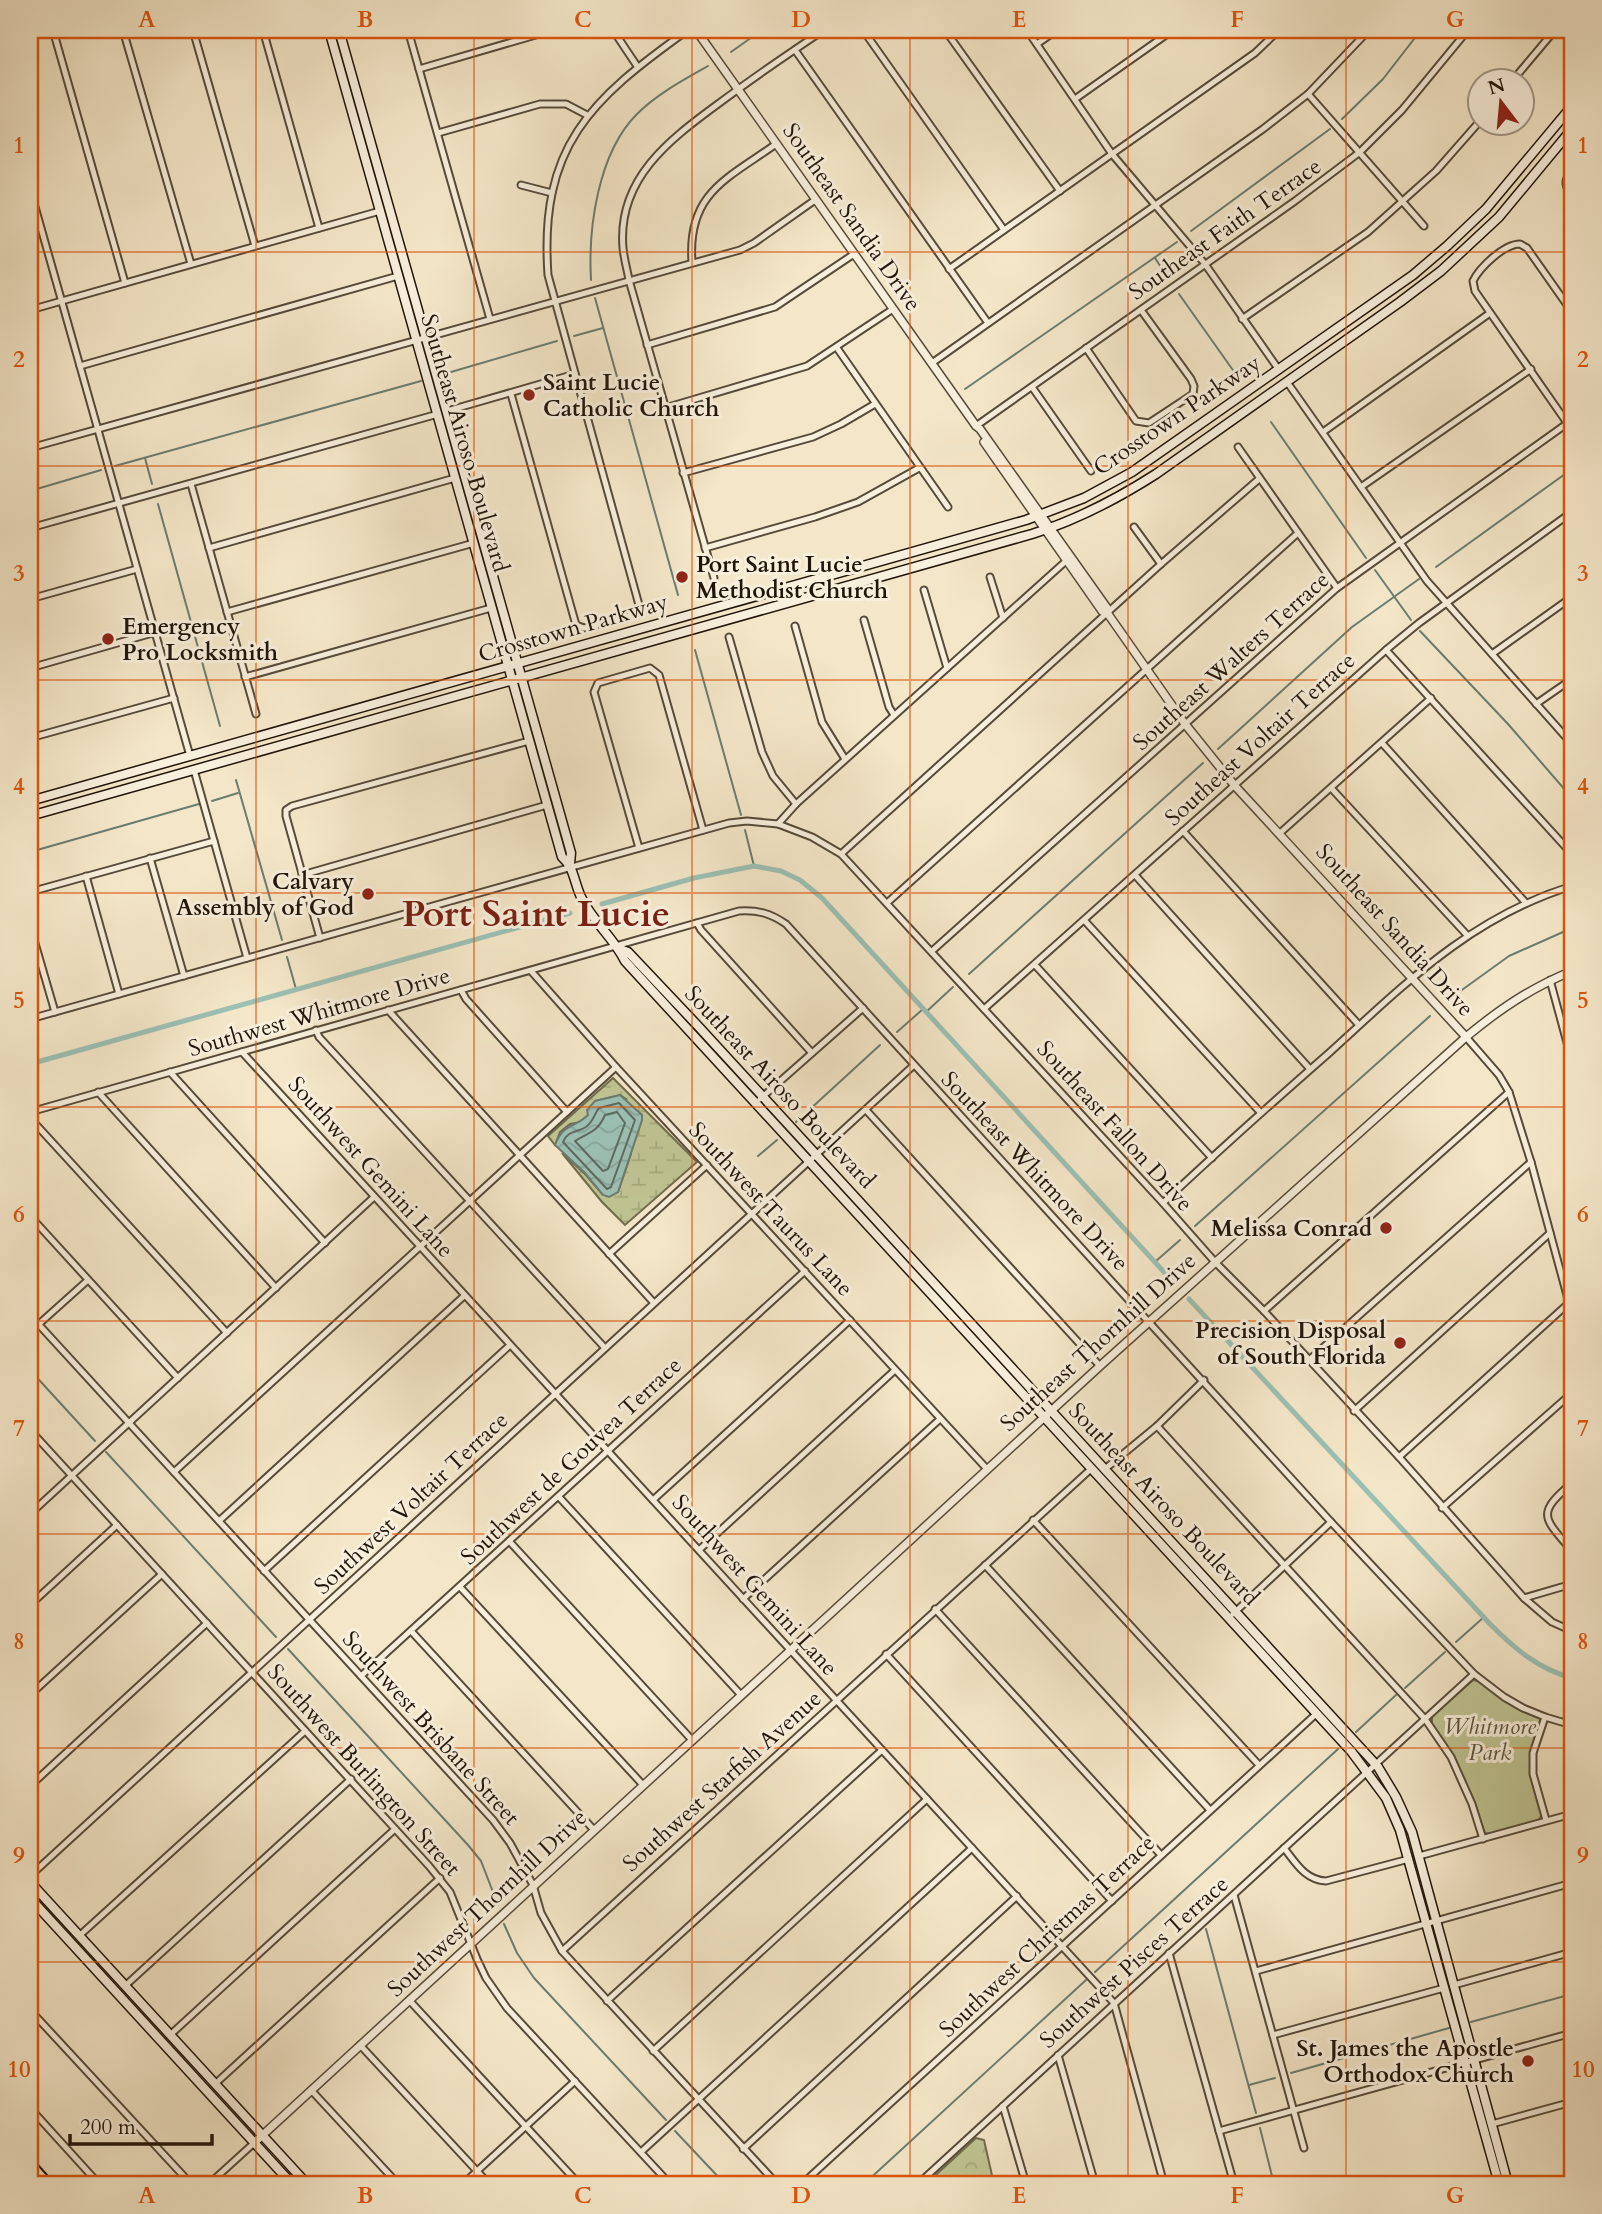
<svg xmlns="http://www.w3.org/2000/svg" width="1602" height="2214" font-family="Cardo,serif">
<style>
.forest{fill:url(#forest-crowns);stroke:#706c4e;stroke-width:2}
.wetland{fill:url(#wetland-marsh);stroke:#706c4e;stroke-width:2}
.park{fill:#c0c493;stroke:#706c4e;stroke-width:2}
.water{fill:url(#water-waves);stroke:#6b7c70;stroke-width:2}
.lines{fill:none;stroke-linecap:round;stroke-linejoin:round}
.shore{stroke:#5e6a5f;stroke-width:2}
.stream{stroke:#6b7c70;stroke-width:2}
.canal{stroke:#9cc0b4;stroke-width:5}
.minor-casing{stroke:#564a3a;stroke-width:9}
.tertiary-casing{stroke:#564a3a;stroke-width:10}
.secondary-casing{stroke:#21150a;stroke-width:11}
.motorway-casing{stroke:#21150a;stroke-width:14}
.minor{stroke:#f8efdc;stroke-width:5}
.tertiary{stroke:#f8efdc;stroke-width:7}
.secondary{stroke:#f8efdc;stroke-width:8}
.motorway{stroke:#f4e7c9;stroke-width:10}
.grid{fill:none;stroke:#de560c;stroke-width:2;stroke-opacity:0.55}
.poi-dot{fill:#8f2418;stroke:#f8efdc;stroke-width:2.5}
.labels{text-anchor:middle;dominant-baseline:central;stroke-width:6;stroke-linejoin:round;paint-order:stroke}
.street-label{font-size:23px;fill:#21150a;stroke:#f8efdc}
.poi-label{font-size:23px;font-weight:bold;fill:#21150a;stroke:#f8efdc;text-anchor:end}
.park-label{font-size:23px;font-style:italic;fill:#59523a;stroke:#f8efdc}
.town-label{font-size:37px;font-weight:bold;fill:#7a1f14;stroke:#f8efdc}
.neatline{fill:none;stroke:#de560c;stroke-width:2.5}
.grid-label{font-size:23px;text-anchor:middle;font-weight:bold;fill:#de560c}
</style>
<defs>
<pattern id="forest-crowns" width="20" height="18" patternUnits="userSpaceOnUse" patternTransform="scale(1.75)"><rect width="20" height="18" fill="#c0c493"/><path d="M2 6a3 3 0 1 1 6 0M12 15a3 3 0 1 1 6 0" fill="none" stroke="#a5a87d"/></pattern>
<pattern id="wetland-marsh" width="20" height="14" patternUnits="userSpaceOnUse" patternTransform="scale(1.75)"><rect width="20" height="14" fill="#c0c493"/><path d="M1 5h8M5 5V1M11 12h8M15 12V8" fill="none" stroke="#a5a87d"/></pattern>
<pattern id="water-waves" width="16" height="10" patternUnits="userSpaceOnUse" patternTransform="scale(1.75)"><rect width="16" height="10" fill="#9cc0b4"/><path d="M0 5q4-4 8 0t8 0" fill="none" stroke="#86a499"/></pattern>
</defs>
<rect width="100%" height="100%" fill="#f4e7c9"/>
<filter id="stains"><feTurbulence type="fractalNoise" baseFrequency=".00286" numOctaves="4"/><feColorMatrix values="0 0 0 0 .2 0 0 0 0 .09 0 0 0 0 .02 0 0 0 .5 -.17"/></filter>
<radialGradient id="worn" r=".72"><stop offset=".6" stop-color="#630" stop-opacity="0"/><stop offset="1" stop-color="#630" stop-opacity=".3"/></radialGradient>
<!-- forest -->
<path class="forest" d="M976,2138l8,2 10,44h-68z"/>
<!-- wetland -->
<path class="wetland" d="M613,1078l84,84 -72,63 -23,-23 -40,-49 23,21 18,21 15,-3 13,-38 -5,-55 -6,-4 -25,6 -7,14 -7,7 -11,2 -10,8 -5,13 -7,-9z"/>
<!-- park -->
<path class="park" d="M1473,1680l9,2 26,20 32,16v7l-9,30 11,60 -4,6 -48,13 -5,-1 -26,-65 -27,-43v-9z"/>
<!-- water -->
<path class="water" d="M620,1095l22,20v5l-24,72 -9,5 -6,-2 -18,-22 -30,-28c9,-23 19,-16 33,-30l-1,-5 8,-9z"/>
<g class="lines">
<!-- shore -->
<g class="shore">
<path d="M619,1103l16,17 -24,67 -4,2 -44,-47c5,-12 14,-9 23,-15 8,-6 8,-13 13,-19z"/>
<path d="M617,1112l8,11 -17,46 -5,2 -28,-30c14,-9 22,-8 30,-26z"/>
</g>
<!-- stream -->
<g class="stream">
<path d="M731,52l31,-22"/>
<path d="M1342,119l41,-40 38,-49"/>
<path d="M1191,231l139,-102"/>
<path d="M1155,258l13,20"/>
<path d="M591,280c-3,-52 7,-127 46,-166 20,-20 46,-34 71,-48"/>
<path d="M1179,294l56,79"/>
<path d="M595,298l83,297"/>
<path d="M574,336l29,-8"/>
<path d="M444,374l113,-33"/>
<path d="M965,389l212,-147"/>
<path d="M1271,422l95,136"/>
<path d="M145,458l7,26"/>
<path d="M115,466l306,-85"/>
<path d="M30,491l71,-21"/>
<path d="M158,504l62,222"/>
<path d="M1436,567l136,-98"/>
<path d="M1375,570l36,50"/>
<path d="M1420,631l88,93 64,74"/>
<path d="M695,650l46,165"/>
<path d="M1218,749l134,-122 67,-48"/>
<path d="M236,780l46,160"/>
<path d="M212,801l26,-8"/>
<path d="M745,830l9,36"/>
<path d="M30,852l169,-48"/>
<path d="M287,957l9,32"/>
<path d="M969,974l234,-211"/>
<path d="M1448,1000l61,-44 63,-28"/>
<path d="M926,1012l27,-25"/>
<path d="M897,1032l26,-23"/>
<path d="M796,1122l84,-77"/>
<path d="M758,1156l19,-16"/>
<path d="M1195,1226l235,-210"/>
<path d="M1156,1261l24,-21"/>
<path d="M30,1370l65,71"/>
<path d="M106,1452l170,185"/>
<path d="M1456,1642l28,-25"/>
<path d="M288,1649l180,196 13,16 17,44"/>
<path d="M1405,1688l40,-36"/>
<path d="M1356,1732l40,-37"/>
<path d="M504,1924l13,29 17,25 132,142"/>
<path d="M1206,1929l50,184"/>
<path d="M1095,1972l243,-223"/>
<path d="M1471,2022l101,-28"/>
<path d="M1291,2073l158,-45"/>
<path d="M1249,2085l26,-7"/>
<path d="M1260,2128l14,56"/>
<path d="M675,2131l50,53"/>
<path d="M864,2184l222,-204"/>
</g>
<!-- canal -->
<g class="canal">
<path d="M602,904l92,-26 60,-12 27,5 19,9 22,18 352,385"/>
<path d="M30,1064l540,-151"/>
<path d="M1189,1299l301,325c24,24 48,45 82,54"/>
</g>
<!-- minor casing -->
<g class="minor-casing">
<g id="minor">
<path d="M53,30l72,253"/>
<path d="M123,30l68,234"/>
<path d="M193,30l62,216"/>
<path d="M263,30l56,198"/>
<path d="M408,30l82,289"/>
<path d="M613,30l24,36"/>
<path d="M863,30l141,200"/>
<path d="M945,30l115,161"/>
<path d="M1027,30l85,124 93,110 74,106"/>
<path d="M1037,44l20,-14"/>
<path d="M795,50l193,273"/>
<path d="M419,69l134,-39"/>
<path d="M1513,80l42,-50"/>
<path d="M1308,94l116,132"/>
<path d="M1075,99l98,-69"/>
<path d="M438,133l102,-29h26l21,11"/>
<path d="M1572,170c-9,10 -7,17 0,27"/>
<path d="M521,185l31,8"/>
<path d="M30,189l160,567"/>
<path d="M692,262c-5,-69 35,-83 84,-118"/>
<path d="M949,269l306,-216 24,-23"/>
<path d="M30,310l350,-99"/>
<path d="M1572,312l-45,-64 -7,-4c-16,0 -40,23 -47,37l2,10 97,139"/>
<path d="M1242,319l126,-87 68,-61 44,-50"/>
<path d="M647,345l128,-38 79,-53"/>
<path d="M837,348l111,159"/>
<path d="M1086,348l50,73 13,2 44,-29 1,-8 -3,-7 -50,-69"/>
<path d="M932,363l331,-234 45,-35 61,-64"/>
<path d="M80,366l318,-90"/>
<path d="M1287,382l140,199 145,163"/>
<path d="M1032,387l59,84"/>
<path d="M511,394l65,231 8,3 49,-13 6,-10 -91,-330c-9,-129 42,-175 140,-245"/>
<path d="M665,408l142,-42 86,-57"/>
<path d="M447,411l128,-37"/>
<path d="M976,426l319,-225 65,-49 42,-42 66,-80"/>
<path d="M30,431l4,16"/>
<path d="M1323,432l167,-119"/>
<path d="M1238,447l99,141"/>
<path d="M30,448l710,-198 14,-7 61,-43"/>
<path d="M683,473l130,-36 28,-13 34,-20"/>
<path d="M191,484l65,230"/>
<path d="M1361,487l170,-118"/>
<path d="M1134,527l27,37"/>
<path d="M30,528l408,-114"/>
<path d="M209,548l246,-70"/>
<path d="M705,548l110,-31 43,-15 61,-34"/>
<path d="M990,577l13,41"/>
<path d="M714,578l-85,-298c-2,-11 -5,-21 -6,-32 -6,-69 46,-108 95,-144 35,-26 70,-50 106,-74"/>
<path d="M924,590l23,78"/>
<path d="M30,599l107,-30"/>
<path d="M227,612l247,-69"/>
<path d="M864,620l25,87 5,8"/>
<path d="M795,626l27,96 23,37"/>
<path d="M729,637l33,115 11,24 23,28"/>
<path d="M1386,650l186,204"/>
<path d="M1492,654l80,-57"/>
<path d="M30,668l126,-36"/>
<path d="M245,677l246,-69"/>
<path d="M1536,704l36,-25"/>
<path d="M30,738l144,-40"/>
<path d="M1382,743l144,160"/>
<path d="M194,770l53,188"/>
<path d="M1332,789l135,146"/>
<path d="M778,824l18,-20 270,-243"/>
<path d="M1183,831l176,194"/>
<path d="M1280,833l151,-135"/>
<path d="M639,848l-45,-156 4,-9 52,-15 9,7 44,155"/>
<path d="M841,854l320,-290 98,-85"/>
<path d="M150,858l34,118"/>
<path d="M302,875l245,-70"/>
<path d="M1135,875l175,194"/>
<path d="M86,876l33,118"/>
<path d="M30,892l184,-51"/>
<path d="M887,903l411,-370"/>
<path d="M1084,920l177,193"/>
<path d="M697,923l4,7 111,123"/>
<path d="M30,926l25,86"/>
<path d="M320,938l-34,-122v-6l6,-4 237,-65"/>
<path d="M932,951l405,-363 235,-168"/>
<path d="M1035,965l177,193"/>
<path d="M531,971l85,96 371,402"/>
<path d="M1550,980l22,81"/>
<path d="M461,990l5,9 101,113"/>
<path d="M984,1009l402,-359 33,-27 153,-111"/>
<path d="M388,1010l266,293"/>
<path d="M30,1019l699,-196 18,-2 31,3 34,13 29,17 322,349 52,59 49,49 135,146 125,141 28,24 20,9"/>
<path d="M316,1030l3,7 286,311"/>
<path d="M1466,1037l33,38 10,17 22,70 41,152"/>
<path d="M242,1052l872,951 50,181"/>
<path d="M170,1072l155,171"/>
<path d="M98,1092l178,196"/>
<path d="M760,1099l103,-91"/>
<path d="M866,1110l234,256"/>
<path d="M30,1112l709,-201c19,-1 31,2 47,13l545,598 143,152 30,23 19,11 22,9 27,8"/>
<path d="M30,1118l197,215"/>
<path d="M1163,1203c54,-51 110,-101 166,-150 76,-69 142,-136 243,-167"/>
<path d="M30,1216l148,162"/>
<path d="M609,1254l98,-89"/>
<path d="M1264,1311l245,-219"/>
<path d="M30,1315l463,505 17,23 23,42 8,28 21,38 215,233"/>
<path d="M30,1332l58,-52"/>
<path d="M1309,1360l222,-198"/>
<path d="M1354,1411l196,-178"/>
<path d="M1157,1426l268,293 26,38 21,47 11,35"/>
<path d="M30,1430l399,436 21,26 27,67 9,19 21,30 163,176"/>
<path d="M1399,1457l171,-155"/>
<path d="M1105,1469l52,-43 47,-46"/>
<path d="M174,1472l442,-405"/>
<path d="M1572,1483c-36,31 -29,34 0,68"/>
<path d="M559,1497l182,198"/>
<path d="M653,1500l197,-180"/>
<path d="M1442,1508l130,-115"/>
<path d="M30,1514l344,-317"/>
<path d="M1033,1520l226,245"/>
<path d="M219,1521l245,-225"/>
<path d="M509,1541l183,199"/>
<path d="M699,1550l196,-180"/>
<path d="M985,1565l225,245"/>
<path d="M264,1571l246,-226"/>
<path d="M460,1587l183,198"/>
<path d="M1524,1598l48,-14"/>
<path d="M743,1599l197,-180"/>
<path d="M30,1605l87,-80"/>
<path d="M935,1609l226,246"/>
<path d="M1233,1614l98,-92"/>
<path d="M412,1632l182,198"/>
<path d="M886,1654l226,247"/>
<path d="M361,1676l444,-405"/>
<path d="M30,1695l132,-121"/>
<path d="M1545,1717l-12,36v21l13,46"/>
<path d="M30,1786l177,-163"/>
<path d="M1284,1848c12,15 21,32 42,33l83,-22"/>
<path d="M1419,1856l153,-42"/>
<path d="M30,1876l884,-811"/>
<path d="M1234,1895l70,253"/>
<path d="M79,1936l226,-205"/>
<path d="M562,1951l530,-483"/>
<path d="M1169,1953l65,231"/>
<path d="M1256,1971l316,-88"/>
<path d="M1454,1985l118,-33"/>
<path d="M125,1986l226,-207"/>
<path d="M409,2000l170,184"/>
<path d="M607,2001l275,-251"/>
<path d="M30,2010l161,174"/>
<path d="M170,2035l225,-206"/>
<path d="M1273,2035l171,-47"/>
<path d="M360,2045l129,139"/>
<path d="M653,2051l274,-252"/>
<path d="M1058,2055l37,129"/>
<path d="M215,2084l225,-206"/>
<path d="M311,2090l87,94"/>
<path d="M1003,2106l23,78"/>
<path d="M30,2108l69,76"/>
<path d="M1492,2124l80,-22"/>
<path d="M1219,2131l353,-98"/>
<path d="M743,2149l274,-253"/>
<path d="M641,2152l331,-304"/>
<path d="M209,2184l45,-41"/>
<path d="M463,2184l112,-103"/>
<path d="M802,2184l514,-470"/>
<path d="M918,2184l556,-510"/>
</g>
</g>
<!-- tertiary casing -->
<g class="tertiary-casing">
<g id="tertiary">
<path d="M696,30l280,396 4,3 127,179 1,6 77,110 50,62 231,251"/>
<path d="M984,442l118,169 6,3"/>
<path d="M254,2143l846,-777 366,-329c35,-29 65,-49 106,-66"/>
</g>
</g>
<!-- secondary casing -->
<g class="secondary-casing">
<g id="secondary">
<path d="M329,30l233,827c12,10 12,25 19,40 11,24 33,41 44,64l726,790 35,47 14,32 99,354"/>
<path d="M339,30l232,823 -1,10"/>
<path d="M30,801l996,-281 58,-22 48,-26 281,-197 34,-29 39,-37 86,-103"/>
<path d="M30,816l1002,-282c45,-14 85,-35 124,-60l244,-172 41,-31 58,-54 73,-88"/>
<path d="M620,949l8,3 70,74 680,741 18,30 16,35 96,352"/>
<path d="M30,1882l277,302"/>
<path d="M30,1898l262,286"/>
</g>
</g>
<!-- motorway casing -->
<g class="motorway-casing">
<g id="motorway">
<path d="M30,2165l17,19"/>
<path d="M30,2183l1,1"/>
</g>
</g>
<!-- minor -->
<use href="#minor" class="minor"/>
<!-- tertiary -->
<use href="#tertiary" class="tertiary"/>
<!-- secondary -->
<use href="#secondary" class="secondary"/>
<!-- motorway -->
<use href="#motorway" class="motorway"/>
</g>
<!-- grid -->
<path class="grid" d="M256,30v2154M474,30v2154M692,30v2154M910,30v2154M1128,30v2154M1346,30v2154M30,252h1542M30,466h1542M30,680h1542M30,893h1542M30,1107h1542M30,1321h1542M30,1534h1542M30,1748h1542M30,1962h1542"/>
<!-- markers -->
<g class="poi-dot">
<circle cx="529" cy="395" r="7"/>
<circle cx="682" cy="577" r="7"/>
<circle cx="108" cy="639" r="7"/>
<circle cx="368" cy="894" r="7"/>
<circle cx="1386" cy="1228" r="7"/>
<circle cx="1400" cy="1343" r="7"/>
<circle cx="1528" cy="2061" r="7"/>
</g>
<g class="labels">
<!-- street labels -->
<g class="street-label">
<text transform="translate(852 217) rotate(55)">Southeast Sandia Drive</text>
<text transform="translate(1225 229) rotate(-35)">Southeast Faith Terrace</text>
<text transform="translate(1177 415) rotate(-34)">Crosstown Parkway</text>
<text transform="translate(465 443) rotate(74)">Southeast Airoso Boulevard</text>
<text transform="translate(573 628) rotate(-16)">Crosstown Parkway</text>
<text transform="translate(1231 661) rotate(-42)">Southeast Walters Terrace</text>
<text transform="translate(1260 739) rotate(-42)">Southeast Voltair Terrace</text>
<text transform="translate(1395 930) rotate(48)">Southeast Sandia Drive</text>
<text transform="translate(319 1012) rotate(-16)">Southwest Whitmore Drive</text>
<text transform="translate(780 1087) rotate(47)">Southeast Airoso Boulevard</text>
<text transform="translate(1115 1126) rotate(48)">Southeast Fallon Drive</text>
<text transform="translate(371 1167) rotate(48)">Southwest Gemini Lane</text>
<text transform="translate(1035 1171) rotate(47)">Southeast Whitmore Drive</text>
<text transform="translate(771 1209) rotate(47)">Southwest Taurus Lane</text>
<text transform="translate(1098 1342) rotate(-42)">Southeast Thornhill Drive</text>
<text transform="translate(571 1461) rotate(-43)">Southwest de Gouvea Terrace</text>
<text transform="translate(411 1503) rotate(-43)">Southwest Voltair Terrace</text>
<text transform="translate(1164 1504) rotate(47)">Southeast Airoso Boulevard</text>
<text transform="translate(755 1585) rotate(48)">Southwest Gemini Lane</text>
<text transform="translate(431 1728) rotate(48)">Southwest Brisbane Street</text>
<text transform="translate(364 1770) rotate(48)">Southwest Burlington Street</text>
<text transform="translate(722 1781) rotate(-42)">Southwest Starfish Avenue</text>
<text transform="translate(487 1903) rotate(-43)">Southwest Thornhill Drive</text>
<text transform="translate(1047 1936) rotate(-43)">Southwest Christmas Terrace</text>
<text transform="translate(1134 1962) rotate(-42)">Southwest Pisces Terrace</text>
</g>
<!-- poi labels -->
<g class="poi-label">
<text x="543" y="382" text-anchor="start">Saint Lucie<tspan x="543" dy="26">Catholic Church</tspan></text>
<text x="696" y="564" text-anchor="start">Port Saint Lucie<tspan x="696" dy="26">Methodist Church</tspan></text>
<text x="122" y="626" text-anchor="start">Emergency<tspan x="122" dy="26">Pro Locksmith</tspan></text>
<text x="354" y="881">Calvary<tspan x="354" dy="26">Assembly of God</tspan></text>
<text x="1372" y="1228">Melissa Conrad</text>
<text x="1386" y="1330">Precision Disposal<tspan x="1386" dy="26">of South Florida</tspan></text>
<text x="1514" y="2048">St. James the Apostle<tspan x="1514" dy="26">Orthodox Church</tspan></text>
</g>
<!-- park labels -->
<g class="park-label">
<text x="1490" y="1726">Whitmore<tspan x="1490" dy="26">Park</tspan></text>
</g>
<!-- town labels -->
<g class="town-label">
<text x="536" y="914">Port Saint Lucie</text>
</g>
</g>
<!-- margin -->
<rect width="1602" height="2214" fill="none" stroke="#f4e7c9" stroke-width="77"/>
<!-- north arrow -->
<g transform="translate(1501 102) rotate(344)"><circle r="33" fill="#f8efdc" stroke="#a29888" stroke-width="2"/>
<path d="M0-5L12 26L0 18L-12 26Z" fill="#8f2418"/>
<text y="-10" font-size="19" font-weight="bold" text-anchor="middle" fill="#21150a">N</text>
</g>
<!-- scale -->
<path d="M70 2134v10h142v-10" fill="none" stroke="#21150a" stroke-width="3.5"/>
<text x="80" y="2134" font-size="21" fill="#21150a" stroke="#f8efdc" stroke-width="5" paint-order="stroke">200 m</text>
<rect x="38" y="38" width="1526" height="2138" class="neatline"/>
<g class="grid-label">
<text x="147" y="27">A</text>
<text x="365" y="27">B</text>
<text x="583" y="27">C</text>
<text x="801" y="27">D</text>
<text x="1019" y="27">E</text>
<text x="1237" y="27">F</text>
<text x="1455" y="27">G</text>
<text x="19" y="153">1</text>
<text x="1583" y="153">1</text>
<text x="19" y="367">2</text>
<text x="1583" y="367">2</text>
<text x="19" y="581">3</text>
<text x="1583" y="581">3</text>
<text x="19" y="794">4</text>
<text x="1583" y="794">4</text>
<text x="19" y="1008">5</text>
<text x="1583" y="1008">5</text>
<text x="19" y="1222">6</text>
<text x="1583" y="1222">6</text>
<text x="19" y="1436">7</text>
<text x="1583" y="1436">7</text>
<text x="19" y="1649">8</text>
<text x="1583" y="1649">8</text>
<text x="19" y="1863">9</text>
<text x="1583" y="1863">9</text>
<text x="19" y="2077">10</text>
<text x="1583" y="2077">10</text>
<text x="147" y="2203">A</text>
<text x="365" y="2203">B</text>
<text x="583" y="2203">C</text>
<text x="801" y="2203">D</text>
<text x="1019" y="2203">E</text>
<text x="1237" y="2203">F</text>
<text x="1455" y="2203">G</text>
</g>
<rect width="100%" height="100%" filter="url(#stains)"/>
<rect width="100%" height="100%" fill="url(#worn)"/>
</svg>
